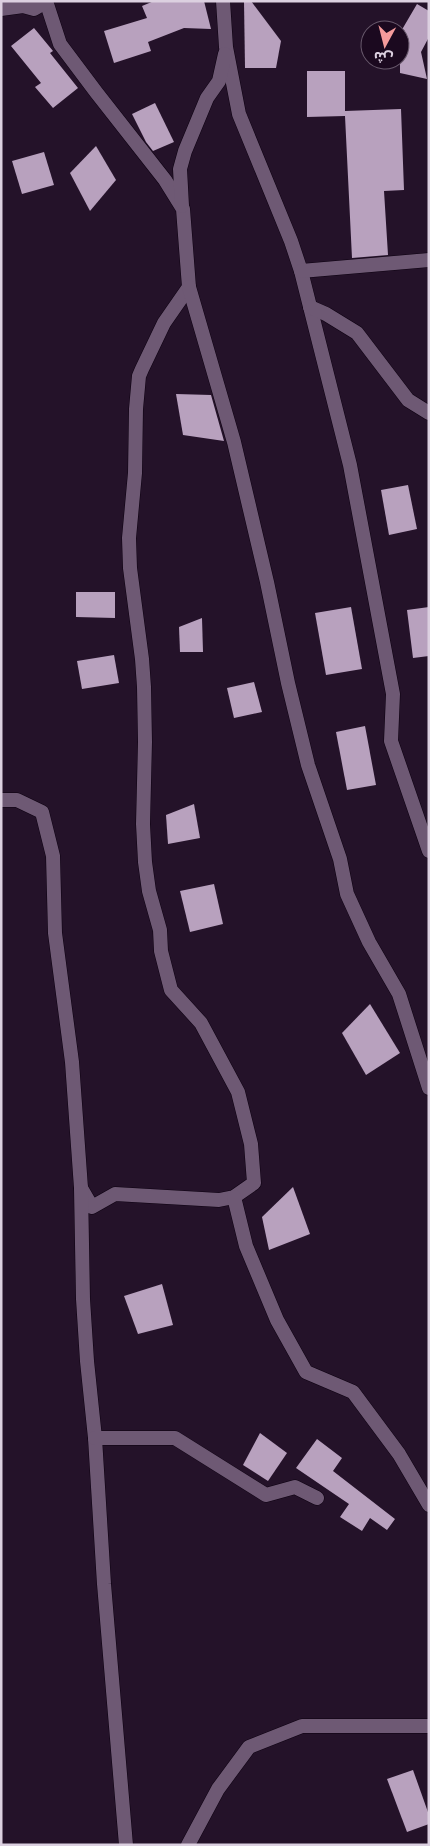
<svg xmlns="http://www.w3.org/2000/svg" width="430" height="1846" font-family="'Archivo Narrow','Noto Sans Arabic',sans-serif">
<style>
.building{fill:#b8a1be}
.lines{fill:none;stroke-linecap:round;stroke-linejoin:round}
.minor-casing{stroke:#0d0111;stroke-width:15}
.minor{stroke:#6e5974;stroke-width:14}
</style>
<rect width="100%" height="100%" fill="#241229"/>
<!-- building -->
<g class="building">
<path d="M154,1h50l7,28 -27,-1 -36,14 3,9 -37,12 -10,-32 43,-13 -5,-12z"/>
<path d="M244,1h7l30,40 -5,27h-31z"/>
<path d="M417,4l12,7v26l-8,15 6,27 -27,-6v-40z"/>
<path d="M34,28l19,23 -3,2 28,35 -25,20 -18,-21 6,-4 -30,-37z"/>
<path d="M307,71h38v40l56,-2 3,81 -20,1 4,64 -36,3 -7,-142 -38,1z"/>
<path d="M155,103l19,39 -21,9 -7,-9 -14,-28z"/>
<path d="M96,146l20,34 -26,31 -20,-38z"/>
<path d="M44,152l10,33 -32,9 -10,-33z"/>
<path d="M176,394l35,1 13,46 -41,-6z"/>
<path d="M408,485l9,44 -28,6 -8,-45z"/>
<path d="M76,592h39v26l-39,-1z"/>
<path d="M351,607l11,62 -36,6 -11,-62z"/>
<path d="M429,607v49l-16,2 -6,-48z"/>
<path d="M202,618l1,34h-23l-1,-25z"/>
<path d="M114,655l5,28 -37,6 -5,-28z"/>
<path d="M254,682l8,30 -28,6 -7,-30z"/>
<path d="M365,726l11,59 -29,5 -11,-58z"/>
<path d="M194,804l6,34 -32,6 -2,-29z"/>
<path d="M214,884l9,40 -33,8 -10,-41z"/>
<path d="M370,1004l30,49 -34,22 -24,-42z"/>
<path d="M293,1187l17,47 -41,16 -7,-33z"/>
<path d="M162,1284l11,41 -35,9 -14,-38z"/>
<path d="M260,1433l27,20 -19,28 -25,-16z"/>
<path d="M317,1439l25,19 -9,13 62,48 -8,11 -17,-12 -8,13 -22,-14 9,-13 -53,-36z"/>
<path d="M413,1770l16,45v9l-22,8 -20,-53z"/>
</g>
<g class="lines">
<!-- minor casing -->
<g class="minor-casing">
<g id="minor">
<path d="M46,1l14,43 36,48 69,88 18,29 6,78 -25,36 -22,46 -3,7 -3,33 -1,64 -6,65 1,30 12,91 2,28 1,55 -2,82 2,38 4,29 11,39 1,21 10,39 30,33 37,69 13,52 3,39 -20,14 -15,3 -104,-6 -23,13 -11,-19"/>
<path d="M223,1l3,46 13,67 52,127 10,30 49,194 43,229 -2,47 38,110"/>
<path d="M1,9l22,-3 11,3 12,-7"/>
<path d="M182,206l-2,-37 5,-18 22,-53 12,-17 6,-27"/>
<path d="M301,271l128,-11"/>
<path d="M189,287l45,155 33,140 21,101 20,82 32,94 7,35 22,48 30,52 30,94"/>
<path d="M310,307l16,7 31,19 51,67 21,13"/>
<path d="M1,800h16l25,12 11,44 2,77 17,129 9,126 2,111 4,62 8,77 9,146 22,261"/>
<path d="M234,1197l12,49 31,74 29,52 47,20 46,62 30,51"/>
<path d="M95,1438h80l91,57 29,-8 22,11"/>
<path d="M188,1845l30,-56 31,-42 53,-21h127"/>
</g>
</g>
<!-- minor -->
<use href="#minor" class="minor"/>
</g>
<!-- border -->
<rect width="430" height="1846" fill="none" stroke="#dcd0e0" stroke-width="5"/>
<!-- north arrow -->
<g transform="translate(385 45) rotate(187)"><circle r="24" fill="#1b091f" stroke="#68596c"/>
<path d="M0-4L9 19L0 12L-9 19Z" fill="#f59b9c"/>
<text y="-8" font-size="14" font-weight="bold" text-anchor="middle" fill="#dcd0e0">ش</text>
</g>
</svg>
